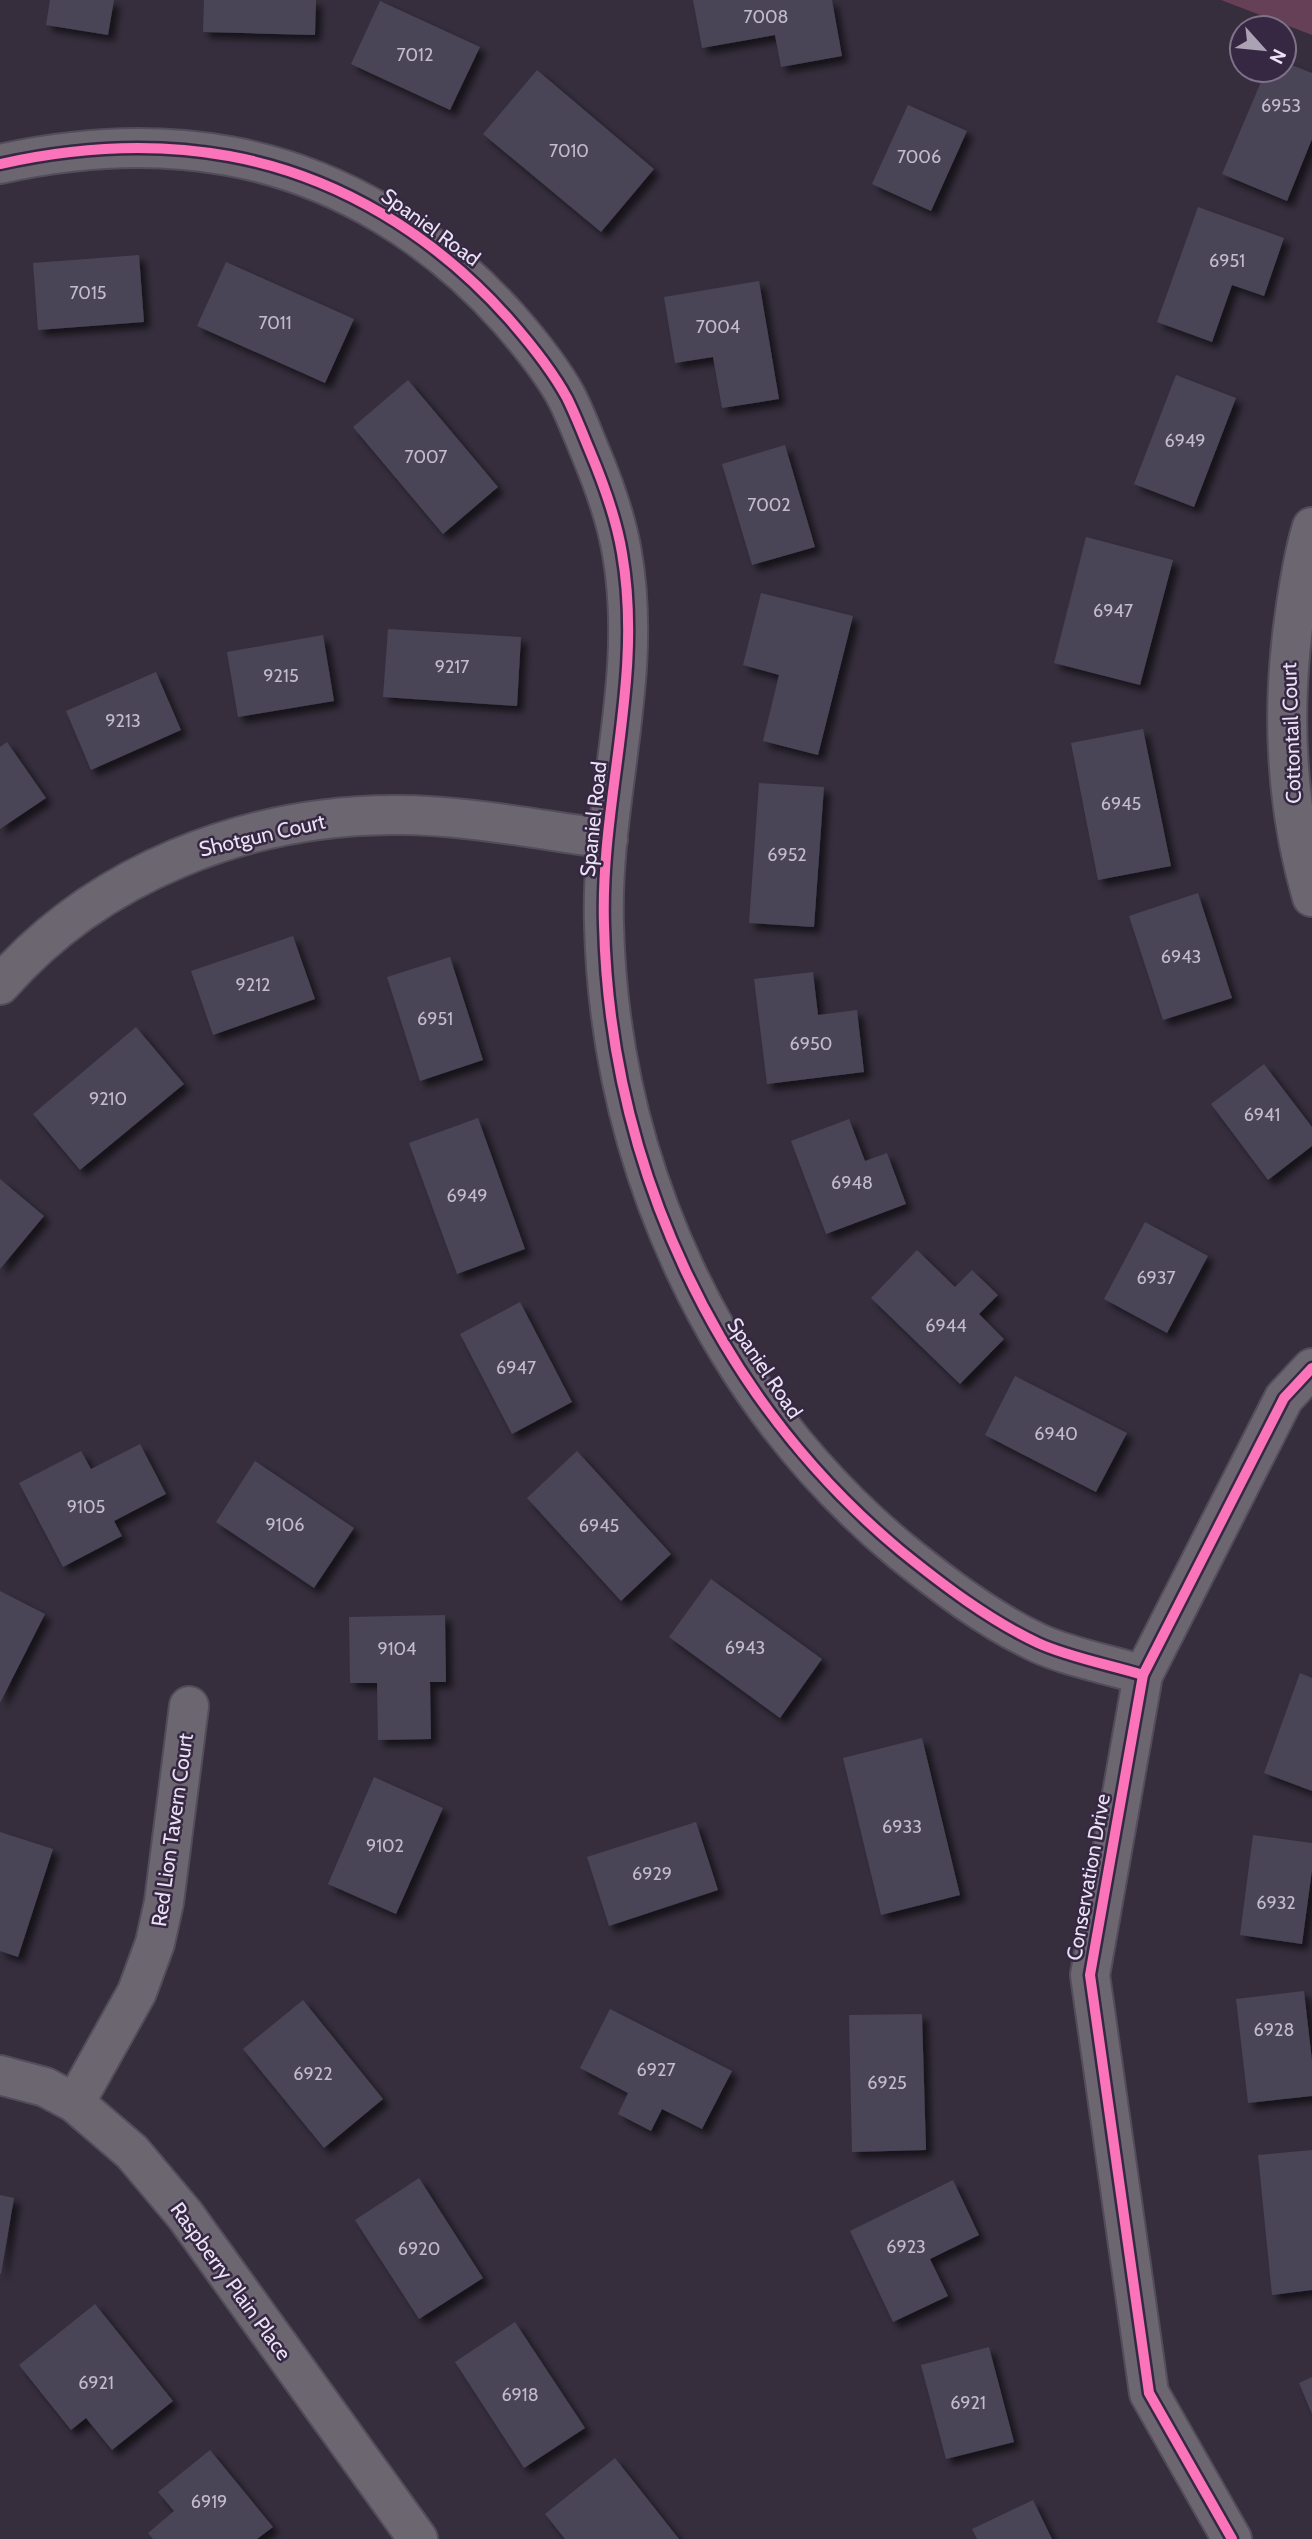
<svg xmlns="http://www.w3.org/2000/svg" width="1312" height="2539" font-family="Cabin,sans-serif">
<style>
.green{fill:#664056}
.building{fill:#494457;filter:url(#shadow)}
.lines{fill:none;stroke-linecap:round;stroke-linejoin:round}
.minor-casing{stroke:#534c5a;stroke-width:42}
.minor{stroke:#6c6671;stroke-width:38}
.cycleway-casing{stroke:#362843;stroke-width:15}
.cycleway{stroke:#fb73b8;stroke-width:10}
.labels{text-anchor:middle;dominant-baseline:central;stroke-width:5;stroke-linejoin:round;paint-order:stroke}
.number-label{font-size:18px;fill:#c2bacd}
.street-label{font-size:21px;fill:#eae2f4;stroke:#362843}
</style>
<defs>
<filter id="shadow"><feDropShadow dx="6" dy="6" stdDeviation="3.5" flood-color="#0009"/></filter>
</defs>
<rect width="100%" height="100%" fill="#362e3d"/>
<!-- green -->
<path class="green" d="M1221,0h91v35z"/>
<!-- building -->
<g class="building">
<path d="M50,0h64l-6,35 -62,-10z"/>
<path d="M204,0h112l-1,35 -112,-3z"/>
<path d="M693,0h139l10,56 -61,11 -6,-32 -73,13z"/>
<path d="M380,1l100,46 -30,63 -99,-46z"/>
<path d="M1284,62l28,11v66l-25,62 -65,-27 44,-104h18z"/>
<path d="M537,70l117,99 -53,63 -118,-98z"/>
<path d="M908,105l59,26 -36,80 -59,-27z"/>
<path d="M1198,207l86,31 -20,58 -32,-11 -20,57 -55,-20z"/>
<path d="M139,255l5,67 -106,8 -5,-67z"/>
<path d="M226,262l128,57 -29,64 -128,-57z"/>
<path d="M759,281l20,118 -57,9 -9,-51 -38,6 -11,-66z"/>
<path d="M1176,375l60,23 -42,109 -60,-23z"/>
<path d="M408,380l90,107 -55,47 -90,-107z"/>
<path d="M785,445l30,102 -63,18 -30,-101z"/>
<path d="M1086,537l87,23 -33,125 -86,-22z"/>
<path d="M761,593l92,23 -35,139 -55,-14 16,-66 -36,-10z"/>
<path d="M388,629l133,8 -4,69 -134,-9z"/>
<path d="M323,635l11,66 -96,16 -11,-65z"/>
<path d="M156,672l25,58 -90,40 -25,-59z"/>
<path d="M1143,729l28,137 -73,14 -27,-137z"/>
<path d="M7,742l39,56 -46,31v-82z"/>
<path d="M759,783l65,4 -10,140 -65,-4z"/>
<path d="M1198,893l34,105 -69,22 -34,-104z"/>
<path d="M293,936l22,63 -102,36 -22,-64z"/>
<path d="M450,957l33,103 -63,21 -33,-104z"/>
<path d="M813,972l5,43 39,-5 7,62 -97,12 -13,-105z"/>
<path d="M136,1027l48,57 -104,86 -47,-56z"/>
<path d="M1264,1064l48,63v19l-44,34 -57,-76z"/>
<path d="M478,1118l47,131 -68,25 -48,-131z"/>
<path d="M849,1119l16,42 22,-8 19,51 -80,30 -35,-93z"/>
<path d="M0,1179l44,37 -44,53z"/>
<path d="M1145,1222l63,34 -41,77 -63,-34z"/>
<path d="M917,1250l38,37 17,-17 26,25 -19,19 25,25 -44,45 -89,-86z"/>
<path d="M520,1302l52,100 -60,32 -52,-100z"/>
<path d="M1015,1376l112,57 -31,59 -111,-57z"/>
<path d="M140,1444l26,50 -52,27 8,15 -59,31 -44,-84 62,-32 10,18z"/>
<path d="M577,1451l94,103 -50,47 -94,-103z"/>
<path d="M255,1461l99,67 -40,60 -98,-66z"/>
<path d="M711,1579l111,80 -42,59 -111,-81z"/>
<path d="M0,1591l45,23 -45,89z"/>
<path d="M445,1615l1,67h-16l1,57 -53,1 -1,-57h-27l-1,-66z"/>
<path d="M1300,1673l12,5v113l-48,-18z"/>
<path d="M922,1738l38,157 -79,20 -38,-157z"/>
<path d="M374,1777l69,31 -47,106 -68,-30z"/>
<path d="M696,1822l22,68 -109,36 -22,-69z"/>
<path d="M0,1832l53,17 -35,108 -18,-6z"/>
<path d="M1253,1835l59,8v27l-10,74 -62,-9z"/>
<path d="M1304,1991l8,70v35l-64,7 -12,-104z"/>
<path d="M303,2000l80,99 -59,49 -81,-99z"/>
<path d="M610,2009l122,62 -30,58 -40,-20 -11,22 -33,-17 10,-21 -48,-25z"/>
<path d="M922,2014l4,136 -74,2 -3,-137z"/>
<path d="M1312,2150v140l-40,5 -14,-140z"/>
<path d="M419,2178l64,100 -64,41 -64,-99z"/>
<path d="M953,2180l26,55 -49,24 18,37 -55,26 -43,-91z"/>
<path d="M0,2195l14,3 -13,76h-1z"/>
<path d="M95,2304l78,97 -61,49 -26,-32 -15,12 -52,-65z"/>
<path d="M515,2322l70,106 -61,40 -69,-106z"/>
<path d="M989,2347l25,95 -68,17 -25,-94z"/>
<path d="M1312,2377v37l-13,-31z"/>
<path d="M210,2450l63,77 -16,12h-104l-5,-6 26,-22 -16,-19z"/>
<path d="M615,2458l64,81h-114l-20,-25z"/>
<path d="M1033,2500l19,39h-75l-5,-10z"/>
</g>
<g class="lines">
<!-- minor casing -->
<g class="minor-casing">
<g id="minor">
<path d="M0,164c76,-17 152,-22 229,-8 110,20 206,80 280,163 21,24 43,51 58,79 8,16 15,34 22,51 14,33 27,68 33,104 22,127 -22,247 -18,372 6,240 112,472 297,626 42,34 88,69 137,92 30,14 73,22 105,32"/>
<path d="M1312,527c-8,25 -12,52 -16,78 -15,99 -12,196 16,292"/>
<path d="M0,985c98,-112 245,-169 392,-170 70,-1 147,15 216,24"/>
<path d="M0,2075l45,12 30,16 57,49 53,63 233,324"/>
<path d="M75,2103l62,-111 18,-49 9,-41 25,-196"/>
<path d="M1232,2539l-83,-146 -59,-418 53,-300 141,-277 28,-30"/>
</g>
</g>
<!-- minor -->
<use href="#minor" class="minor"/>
<!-- cycleway casing -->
<g class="cycleway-casing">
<g id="cycleway">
<path d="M0,164c76,-17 152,-22 229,-8 110,20 206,80 280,163 21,24 43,51 58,79 8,16 15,34 22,51 14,33 27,68 33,104 22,127 -22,247 -18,372 6,240 112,472 297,626 42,34 88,69 137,92 30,14 73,22 105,32"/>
<path d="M1232,2539l-83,-146 -59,-418 53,-300 141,-277 28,-30"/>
</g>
</g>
<!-- cycleway -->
<use href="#cycleway" class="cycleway"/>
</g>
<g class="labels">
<!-- number labels -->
<g class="number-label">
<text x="766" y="17">7008</text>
<text x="415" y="55">7012</text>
<text x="1281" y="106">6953</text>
<text x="569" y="151">7010</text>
<text x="919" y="157">7006</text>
<text x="1227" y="261">6951</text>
<text x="88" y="293">7015</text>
<text x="275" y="323">7011</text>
<text x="718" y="327">7004</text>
<text x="1185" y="441">6949</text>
<text x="426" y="457">7007</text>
<text x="769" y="505">7002</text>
<text x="1113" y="611">6947</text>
<text x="452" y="667">9217</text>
<text x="281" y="676">9215</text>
<text x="123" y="721">9213</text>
<text x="1121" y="804">6945</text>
<text x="787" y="855">6952</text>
<text x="1181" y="957">6943</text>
<text x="253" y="985">9212</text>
<text x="435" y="1019">6951</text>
<text x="811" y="1044">6950</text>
<text x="108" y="1099">9210</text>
<text x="1262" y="1115">6941</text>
<text x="852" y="1183">6948</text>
<text x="467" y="1196">6949</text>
<text x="1156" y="1278">6937</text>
<text x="946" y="1326">6944</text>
<text x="516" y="1368">6947</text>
<text x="1056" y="1434">6940</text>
<text x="86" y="1507">9105</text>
<text x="285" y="1525">9106</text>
<text x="599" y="1526">6945</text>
<text x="745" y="1648">6943</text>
<text x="397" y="1649">9104</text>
<text x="902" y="1827">6933</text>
<text x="385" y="1846">9102</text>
<text x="652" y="1874">6929</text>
<text x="1276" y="1903">6932</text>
<text x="1274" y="2030">6928</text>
<text x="656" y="2070">6927</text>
<text x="313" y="2074">6922</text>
<text x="887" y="2083">6925</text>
<text x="906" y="2247">6923</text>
<text x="419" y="2249">6920</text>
<text x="96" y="2383">6921</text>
<text x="520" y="2395">6918</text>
<text x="968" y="2403">6921</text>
<text x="209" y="2502">6919</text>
</g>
<!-- street labels -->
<g class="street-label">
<text transform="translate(431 227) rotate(36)">Spaniel Road</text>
<text transform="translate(1291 733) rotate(-92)">Cottontail Court</text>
<text transform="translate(593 819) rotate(-84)">Spaniel Road</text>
<text transform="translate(262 835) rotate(-13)">Shotgun Court</text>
<text transform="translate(765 1368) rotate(56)">Spaniel Road</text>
<text transform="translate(172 1830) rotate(-82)">Red Lion Tavern Court</text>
<text transform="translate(1088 1877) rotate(-80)">Conservation Drive</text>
<text transform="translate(231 2281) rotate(54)">Raspberry Plain Place</text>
</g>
</g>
<!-- north arrow -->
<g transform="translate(1263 49) rotate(117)"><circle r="33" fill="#362843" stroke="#7e728a" stroke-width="2"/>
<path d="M0-5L12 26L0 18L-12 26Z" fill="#aba3b4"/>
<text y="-10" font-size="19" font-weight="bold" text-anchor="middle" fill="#eae2f4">N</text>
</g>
</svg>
